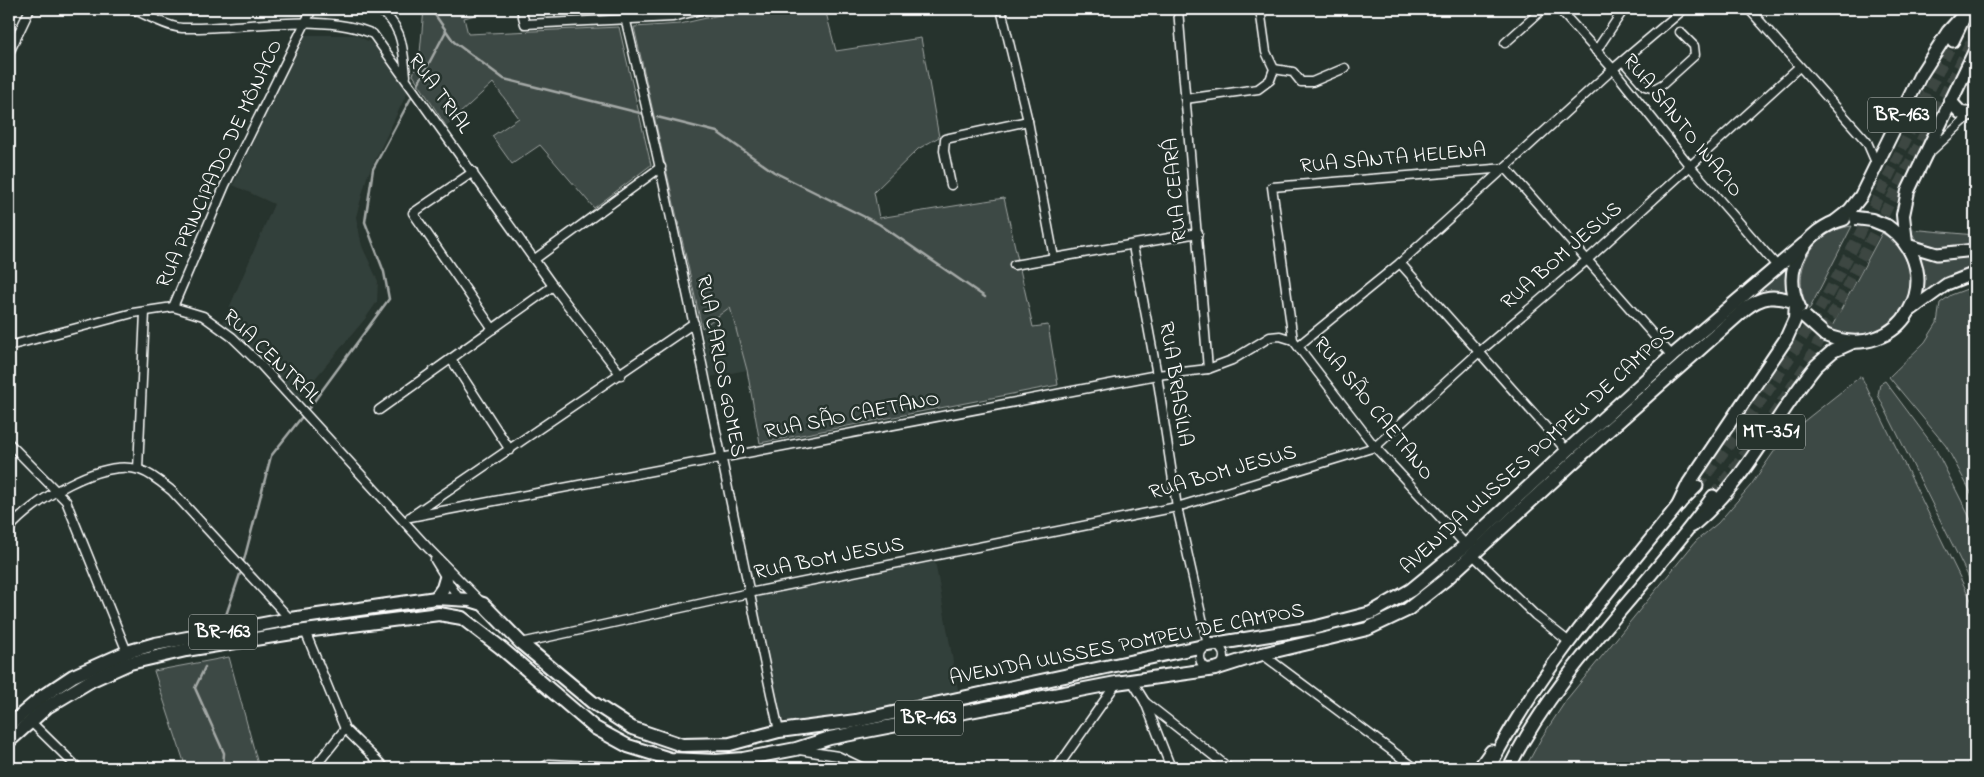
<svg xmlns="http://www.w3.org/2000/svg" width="1984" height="777" font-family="'Indie Flower',sans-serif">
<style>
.built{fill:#333f3a}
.green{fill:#3e4944;stroke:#9ea4a2}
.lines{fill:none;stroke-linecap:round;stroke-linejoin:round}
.stream{stroke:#a4a9a7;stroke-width:2.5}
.secondary-tunnel{stroke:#3c4742;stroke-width:11;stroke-dasharray:11 5.5;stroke-linecap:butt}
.minor-casing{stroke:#fff;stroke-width:11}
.secondary-casing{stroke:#fff;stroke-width:15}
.primary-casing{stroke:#fff;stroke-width:16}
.minor{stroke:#26332d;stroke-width:8}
.secondary{stroke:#26332d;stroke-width:11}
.primary{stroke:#26332d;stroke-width:12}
.primary-bridge-casing{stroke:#fff;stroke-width:16;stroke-linecap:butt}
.primary-bridge{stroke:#26332d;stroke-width:12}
.labels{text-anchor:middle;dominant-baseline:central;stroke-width:5;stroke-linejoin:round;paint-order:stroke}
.shield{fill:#26332d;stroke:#bec2c0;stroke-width:1}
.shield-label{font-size:20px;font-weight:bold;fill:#fff}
.street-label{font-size:21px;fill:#fff;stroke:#26332d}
</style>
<rect width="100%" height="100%" fill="#26332d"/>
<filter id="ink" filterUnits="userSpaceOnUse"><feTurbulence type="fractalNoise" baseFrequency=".02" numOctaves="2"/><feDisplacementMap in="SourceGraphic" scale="10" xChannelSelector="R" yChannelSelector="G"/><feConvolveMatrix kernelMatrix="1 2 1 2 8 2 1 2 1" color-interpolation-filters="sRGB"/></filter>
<g filter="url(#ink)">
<!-- built -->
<g class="built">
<path d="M303,35h53l18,9 34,47 -41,86 -11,40 6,29 16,35 -1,21 -12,17 -68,81 -74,-78 51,-118 -41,-19z"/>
<path d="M730,306l17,64 -37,7 -8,-49z"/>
<path d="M935,561l24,134 -165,27 -15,-2 -26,-124z"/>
</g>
<!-- green -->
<g class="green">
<path d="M424,9h66v2l-26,7 4,16 151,-7 32,138 -57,43 -54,-63 -28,19 -20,-28 27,-18 -26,-35 -47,43 -33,-51 7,-22z"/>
<path d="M746,9h79l11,42 85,-13 18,99 -21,12 -44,43 5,26 125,-20 29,129 15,-2 10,60 -298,58 -13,-73 -17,-63 -28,21 -68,-301 46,-3z"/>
<path d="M1852,226l-43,84c-21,-36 2,-79 43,-84z"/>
<path d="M1910,229l65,6v8l-36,5 -23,-8z"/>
<path d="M1882,233c50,29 32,98 -26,103 -7,1 -18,-4 -26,-6z"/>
<path d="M1916,253l23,6 36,-4v13l-32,13 -22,15z"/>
<path d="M1793,259l-1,37 -44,3z"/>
<path d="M1975,286v214l-29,-54 -57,-69 36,-35 12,-19 3,-20 11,-8z"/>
<path d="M1861,376l114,232v160h-450l17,-31 25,-38 129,-158 22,-18 33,-38 33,-48z"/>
<path d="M1885,381l50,67 40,80v62l-97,-195 2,-11z"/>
<path d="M229,657l30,111h-73l-32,-97z"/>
</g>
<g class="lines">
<!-- stream -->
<g class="stream">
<path d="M431,9l23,33 50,37 140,35"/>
<path d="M418,84l28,-53"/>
<path d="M657,117l60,15 57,40 105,52 106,73"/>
<path d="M309,408l80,-109 -5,-27 -19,-50 8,-53 39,-73"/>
<path d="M244,560l27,-104 30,-38"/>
<path d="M223,624l17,-50"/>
<path d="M205,667l-10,21 29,65 -1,15"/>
</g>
<!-- secondary-tunnel -->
<g class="secondary-tunnel">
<path d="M1697,486c49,-61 94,-126 132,-194 45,-81 83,-167 124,-251"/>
<path d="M1713,496l52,-68 44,-67 166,-326"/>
</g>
<!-- minor casing -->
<g class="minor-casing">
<g id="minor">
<path d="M132,9c15,6 35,18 50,19 56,2 141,-17 191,6l180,252 68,89"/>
<path d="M377,9c26,14 26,41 29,67"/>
<path d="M521,9l4,15 148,-7 31,-8"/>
<path d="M623,9c58,239 104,482 156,722"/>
<path d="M1001,9l27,112 26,137"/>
<path d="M1178,9l30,360"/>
<path d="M1559,9l54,60 76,96 88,101"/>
<path d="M1749,9l118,133 10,23"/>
<path d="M1505,43l38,-34"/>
<path d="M1596,51l28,-42"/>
<path d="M9,53l21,-44"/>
<path d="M1623,61l22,25 9,3 9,-5 32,-29 -1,-9 -14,-14"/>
<path d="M1274,69l19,3 8,10h11l33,-14"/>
<path d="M1185,99l73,-10 12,-9 4,-11 -8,-17 -6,-43"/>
<path d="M1929,153l43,-40"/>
<path d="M473,172l-60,41 80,116"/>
<path d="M951,185l-7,-34 1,-12 83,-18"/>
<path d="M1133,246l24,129 20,132 31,138"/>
<path d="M535,259l126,-92"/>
<path d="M1400,263l167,188"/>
<path d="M1014,265l184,-32"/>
<path d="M173,307l52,-122 87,-176"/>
<path d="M1293,340l-21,-153 234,-19 166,188"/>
<path d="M9,346l124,-33 40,-6 30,9 29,21 28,27 169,185 51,52"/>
<path d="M1298,346l102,-83 213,-194 71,-60"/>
<path d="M451,359l59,91"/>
<path d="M379,410l174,-124"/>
<path d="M9,443l57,58 61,151"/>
<path d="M138,469l7,-157"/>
<path d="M413,515l281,-192"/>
<path d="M410,517l747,-142 51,-6 24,-9 38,-23 10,-1 13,4 82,107 91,98"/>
<path d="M9,529c23,-28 94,-72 131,-59 12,4 22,13 32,21l118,128"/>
<path d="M1472,554l63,61 33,26"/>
<path d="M435,560l24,39"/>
<path d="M305,631l40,98 40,39"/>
<path d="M521,643l228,-50 428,-86 198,-60 103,-94 109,-93 212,-193"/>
<circle cx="1212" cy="657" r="12"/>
<path d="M1262,654l153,114"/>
<path d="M1132,681l13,21 26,66"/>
<path d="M1145,702l84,66"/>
<path d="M30,721l48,47"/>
<path d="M799,750l39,6 25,12"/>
<path d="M314,768l31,-39"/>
<path d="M542,768l7,-4 89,4"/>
<path d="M725,768l14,-6"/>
<path d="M1057,768l59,-84"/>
</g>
</g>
<!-- secondary casing -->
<g class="secondary-casing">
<g id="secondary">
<path d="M1953,41l11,-23"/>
<path d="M1907,245l30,9 38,-4"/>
<path d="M1911,310l36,-26 28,-11"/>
<path d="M1479,768l12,-17"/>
<path d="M1489,768c50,-97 122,-179 190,-264l18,-18"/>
<path d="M1509,768c50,-101 139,-180 204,-272"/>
</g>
</g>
<!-- primary casing -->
<g class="primary-casing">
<g id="primary">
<path d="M1950,101l11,12 10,1"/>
<path d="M1836,221l14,-11 11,-14 59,-120 28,-44 21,-23"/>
<path d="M1906,243l-3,-28 5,-24 67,-140"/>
<path d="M1799,307c-19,-38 6,-78 45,-88"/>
<path d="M1825,335c75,32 129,-61 62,-109"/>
<path d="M1679,504l10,-21 97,-144 9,-20 1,-17"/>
<path d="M1692,526c57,-48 79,-105 124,-160l17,-15 18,-8"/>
<path d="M436,598l7,-10 3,-10"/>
<path d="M9,725l34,-29 30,-20 54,-24 28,-8 135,-25 146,-21 34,2 13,4 38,39 71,59 40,26 50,17 48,-1 49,-13 77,-10 352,-76 105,-17 58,-15 40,-23 55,-45 101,-94 105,-95 132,-112"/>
<path d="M9,741l38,-34 45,-27 38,-17 56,-13 119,-19 134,-17 23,4 38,29 95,81 33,18 42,13 46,2 27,-2 53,-10 34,-11 286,-55 99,-14 47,-15 105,-25 40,-19 38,-30 158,-145 142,-126c18,-14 30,-14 51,-7"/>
</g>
</g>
<!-- minor -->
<use href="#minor" class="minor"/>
<!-- secondary -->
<use href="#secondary" class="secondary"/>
<!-- primary -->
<use href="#primary" class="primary"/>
<!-- primary-bridge casing -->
<g class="primary-bridge-casing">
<g id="primary-bridge">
<path d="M1856,218l16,2 15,6"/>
<path d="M1805,317l20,18"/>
</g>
</g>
<!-- primary-bridge -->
<use href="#primary-bridge" class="primary-bridge"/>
</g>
</g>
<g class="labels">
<!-- shield labels -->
<g class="shield">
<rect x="1868" y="97.5" width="68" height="35" rx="4"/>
<rect x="1737" y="414.5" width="68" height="35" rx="4"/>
<rect x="189" y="614.5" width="68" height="35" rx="4"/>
<rect x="895" y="700.5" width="68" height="35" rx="4"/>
</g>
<g class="shield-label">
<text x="1902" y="115">BR-163</text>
<text x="1771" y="432">MT-351</text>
<text x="223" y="632">BR-163</text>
<text x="929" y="718">BR-163</text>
</g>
<!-- street labels -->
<g class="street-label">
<text transform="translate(439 94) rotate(54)">RUA TRIAL</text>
<text transform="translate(1682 126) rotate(51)">RUA SANTO INACIO</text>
<text transform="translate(1393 159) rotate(-5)">RUA SANTA HELENA</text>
<text transform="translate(220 164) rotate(-65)">RUA PRINCIPADO DE MÔNACO</text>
<text transform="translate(1176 190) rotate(-95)">RUA CEARÁ</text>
<text transform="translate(1562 256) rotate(-41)">RUA BOM JESUS</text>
<text transform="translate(271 357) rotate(44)">RUA CENTRAL</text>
<text transform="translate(720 366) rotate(79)">RUA CARLOS GOMES</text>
<text transform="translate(1175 384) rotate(81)">RUA BRASÍLIA</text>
<text transform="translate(1373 409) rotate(51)">RUA SÃO CAETANO</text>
<text transform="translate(852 416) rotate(-11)">RUA SÃO CAETANO</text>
<text transform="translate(1538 450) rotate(-42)">AVENIDA ULISSES POMPEU DE CAMPOS</text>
<text transform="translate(1223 473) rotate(-16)">RUA BOM JESUS</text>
<text transform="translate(829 559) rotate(-11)">RUA BOM JESUS</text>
<text transform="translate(1127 645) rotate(-11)">AVENIDA ULISSES POMPEU DE CAMPOS</text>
</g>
</g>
<!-- margin -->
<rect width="1984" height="777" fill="none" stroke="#26332d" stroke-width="30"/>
<rect x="15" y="15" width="1954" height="747" fill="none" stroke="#fff" stroke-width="2" filter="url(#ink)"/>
</svg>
